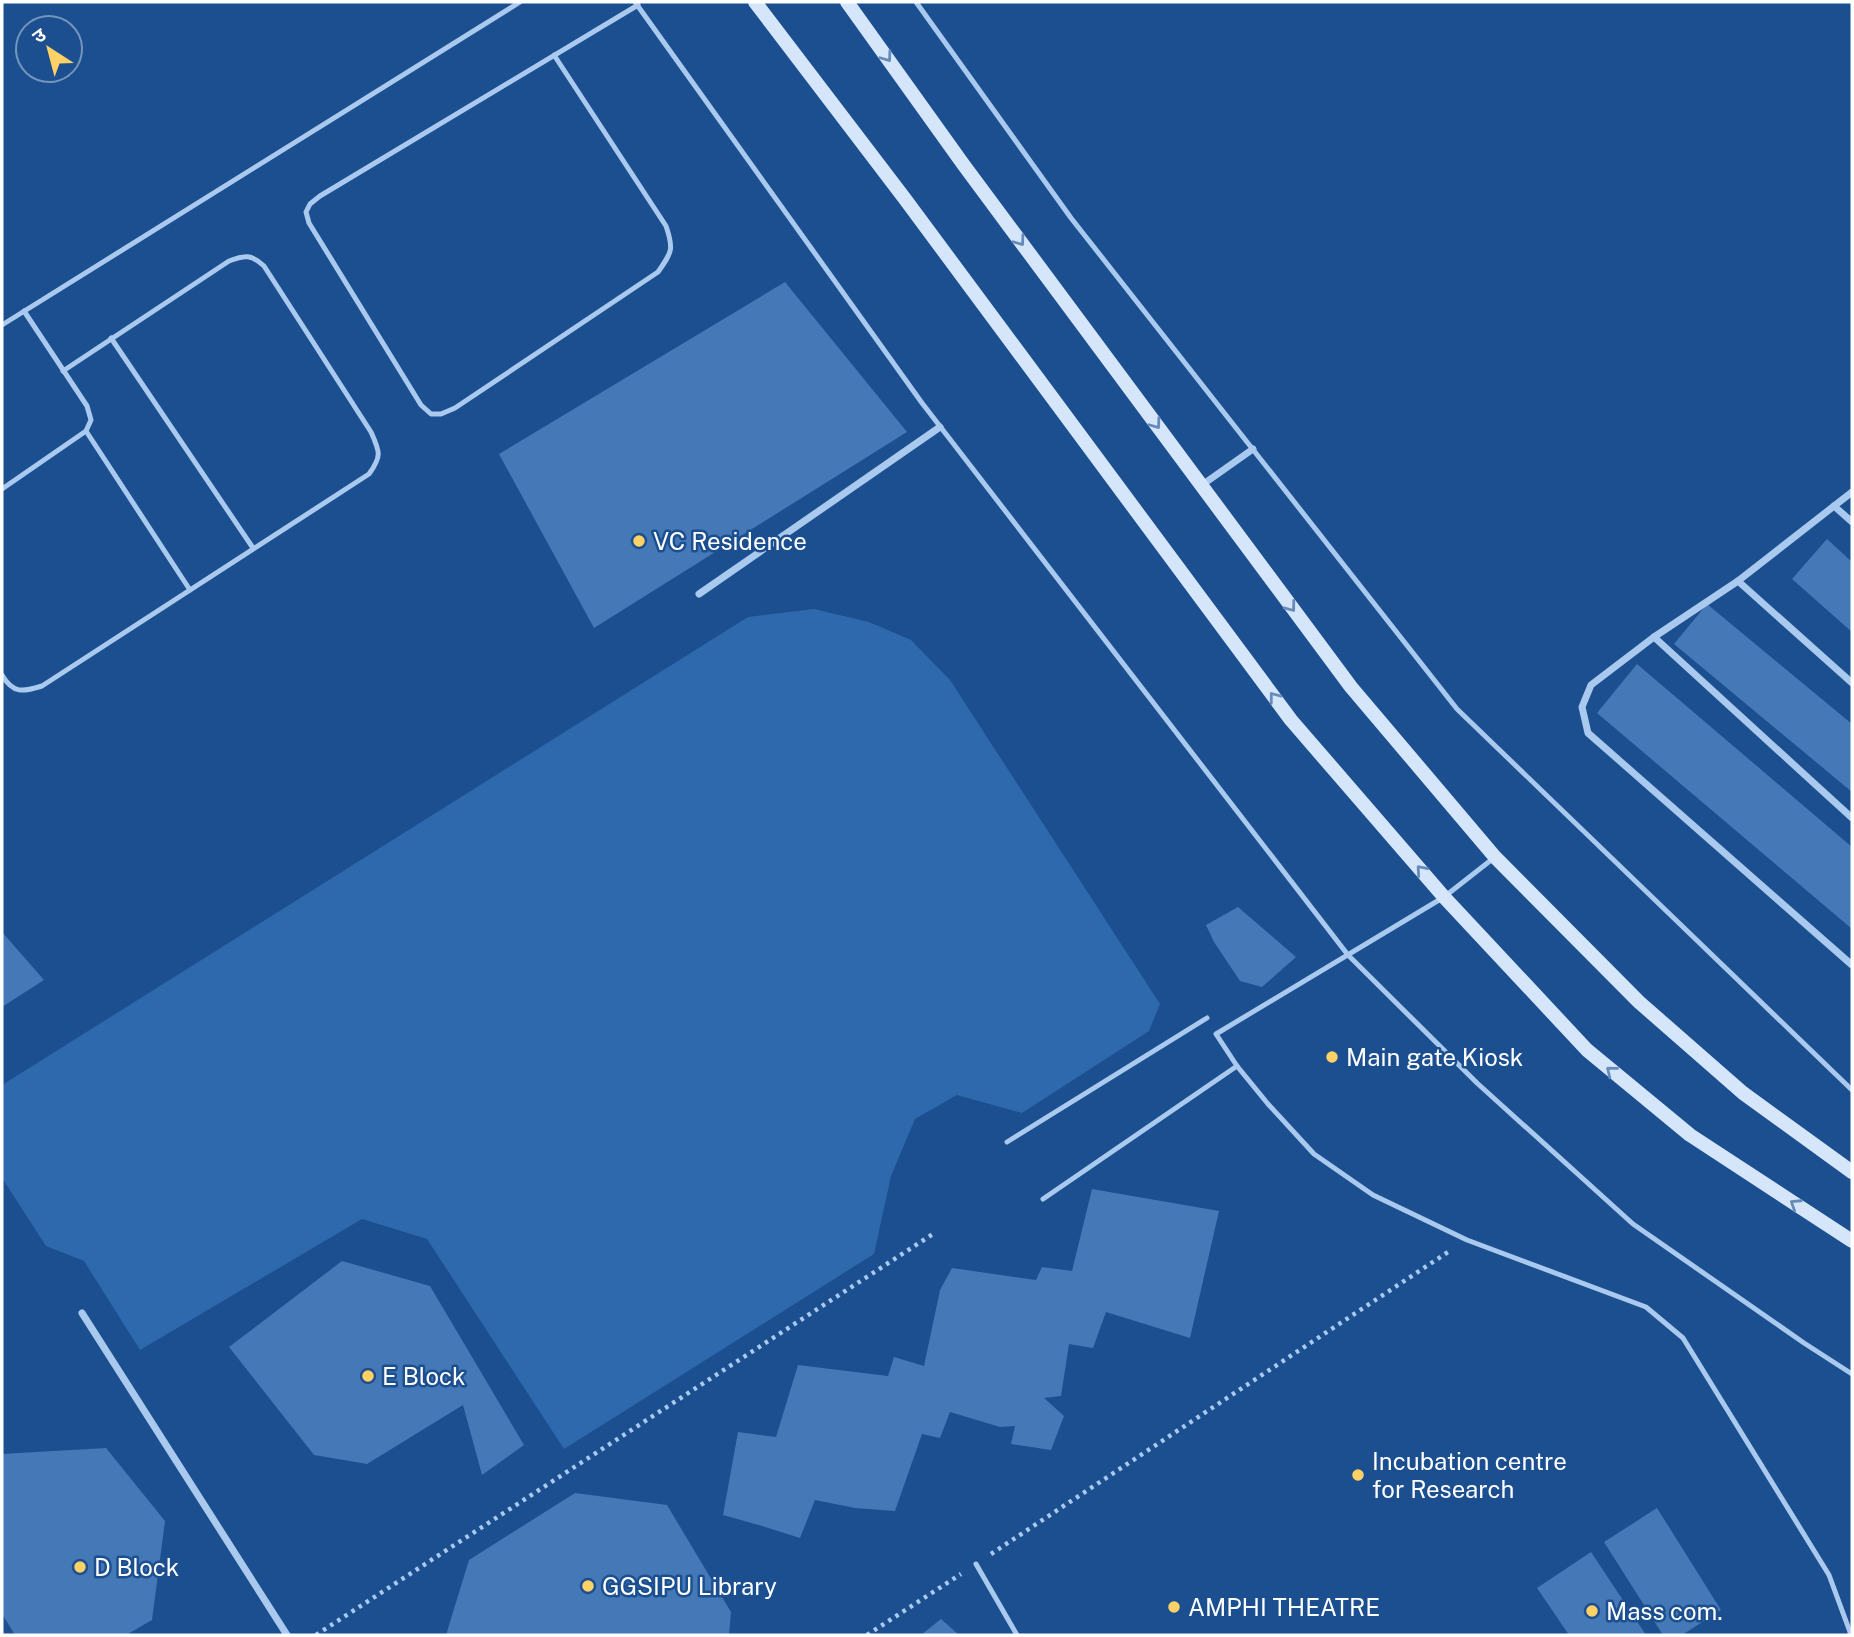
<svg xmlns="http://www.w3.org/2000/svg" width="1854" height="1637" font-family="'Public Sans','Noto Sans Devanagari',sans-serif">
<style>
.green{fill:#2e69ad}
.building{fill:#4478b7}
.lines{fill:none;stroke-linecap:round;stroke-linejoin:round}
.path{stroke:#a9c9ee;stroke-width:4.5;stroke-dasharray:3.5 5;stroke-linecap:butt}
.lane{stroke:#a9c9ee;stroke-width:5}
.street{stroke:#a9c9ee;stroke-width:7}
.secondary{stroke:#d6e6fa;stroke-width:14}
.oneway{stroke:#668bba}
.poi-dot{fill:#ffd166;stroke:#1b4f8f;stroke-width:2.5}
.labels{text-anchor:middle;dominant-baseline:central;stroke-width:5;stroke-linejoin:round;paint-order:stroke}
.poi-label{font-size:24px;fill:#fff;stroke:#1b4f8f;text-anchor:start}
</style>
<rect width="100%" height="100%" fill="#1b4f8f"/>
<!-- green -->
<path class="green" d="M814,609l55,13 42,18 39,40 210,324 -11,27 -127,82 -65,-18 -42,24 -24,57 -17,78 -310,195 -137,-210 -65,-20 -222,131 -56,-89 -38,-15 -44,-68v-93l746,-468z"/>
<!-- building -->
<g class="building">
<path d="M785,282l122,150 -313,196 -95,-174z"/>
<path d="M1827,539l25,23v70l-60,-53z"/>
<path d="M1707,604l145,120v68l-178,-148z"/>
<path d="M1637,664l215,183v82l-255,-216z"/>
<path d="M1238,907l58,50 -34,30 -22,-6 -26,-39 -8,-17z"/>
<path d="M2,932l42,48 -42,27z"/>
<path d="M1092,1189l127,22 -29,127 -84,-26 -13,36 -24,-4 -8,52 -17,2 20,18 -13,34 -40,-6 4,-18 -15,1 -50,-15 -10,26 -18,-4 -27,77 -40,-3 -40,-8 -15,38 -38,-12 -39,-11 15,-83 38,5 22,-72 90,11 6,-19 30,9 16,-76 12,-22 84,12 6,-13 30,4z"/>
<path d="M342,1261l88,25 94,159 -42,30 -19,-70 -96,59 -53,-9 -85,-108z"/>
<path d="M106,1448l59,73 -13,99 -26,15h-111l-13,-21v-160z"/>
<path d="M575,1493l92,12 64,107 -2,23h-283l23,-75z"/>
<path d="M1657,1508l64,102 -39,25h-19l-59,-93z"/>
<path d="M1591,1552l55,83h-77l-32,-47z"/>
<path d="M941,1619l18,16h-38z"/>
</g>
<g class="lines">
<!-- path -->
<g class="path">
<path d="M991,1554l457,-302"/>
<path d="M316,1635l620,-403"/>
<path d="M867,1635l94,-61"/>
</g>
<!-- lane -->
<g class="lane">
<path d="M635,2l287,401 426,552 129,128 156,141 171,119 48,31"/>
<path d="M916,2l155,216 386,491 395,381"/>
<path d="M554,55l112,171c8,23 6,26 -8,46l-203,136 -14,6h-10l-10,-9 -112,-182 -3,-11 4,-8 10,-8 318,-191"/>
<path d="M2,325l518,-323"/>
<path d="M111,338l142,210"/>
<path d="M86,431l104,159"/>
<path d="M2,489l84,-58 5,-11 -4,-14 -63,-95"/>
<path d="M2,675c11,19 21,17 40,11l327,-212c13,-18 11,-22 2,-42l-107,-166c-13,-12 -19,-11 -35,-5l-166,110"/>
<path d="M1495,857l-51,40 -228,137 21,32 31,38 46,50 59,41 94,45 179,67 37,31 146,237 21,57v3"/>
<path d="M1007,1142l200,-124"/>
<path d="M1043,1199l194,-133"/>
<path d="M976,1564l41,71"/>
</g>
<!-- street -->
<g class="street">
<path d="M1202,485l51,-36"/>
<path d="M1852,492l-114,89 -84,56 -63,48 -9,22 6,26 264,232"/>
<path d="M1834,506l18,16"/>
<path d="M1738,581l114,102"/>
<path d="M699,594l241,-167"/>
<path d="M1654,637l198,181"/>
<path d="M82,1313l205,322"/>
</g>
<!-- secondary -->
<g class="secondary">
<path d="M755,2l150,197 386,521 153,177 143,153 103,85 162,106"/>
<path d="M847,2l116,162 388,523 144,170 144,145 104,91 109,79"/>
</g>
</g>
<!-- one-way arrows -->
<defs><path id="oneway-chevron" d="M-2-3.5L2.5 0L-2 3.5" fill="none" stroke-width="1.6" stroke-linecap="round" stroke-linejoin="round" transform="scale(1.75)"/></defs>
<g class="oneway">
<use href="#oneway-chevron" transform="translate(887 57) rotate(54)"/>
<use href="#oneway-chevron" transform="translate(1020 241) rotate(54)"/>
<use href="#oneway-chevron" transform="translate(1156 424) rotate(54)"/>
<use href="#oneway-chevron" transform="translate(1291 607) rotate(53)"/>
<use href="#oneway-chevron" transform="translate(1274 697) rotate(-127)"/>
<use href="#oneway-chevron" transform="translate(1421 870) rotate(-131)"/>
<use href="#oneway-chevron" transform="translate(1611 1071) rotate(-141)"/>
<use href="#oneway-chevron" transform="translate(1795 1204) rotate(-147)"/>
</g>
<!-- markers -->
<g class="poi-dot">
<circle cx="639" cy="541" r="7"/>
<circle cx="1332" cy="1057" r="7"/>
<circle cx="368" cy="1376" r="7"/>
<circle cx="1358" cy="1475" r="7"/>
<circle cx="80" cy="1567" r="7"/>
<circle cx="588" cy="1586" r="7"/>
<circle cx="1174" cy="1607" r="7"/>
<circle cx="1592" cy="1611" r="7"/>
</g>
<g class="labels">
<!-- poi labels -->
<g class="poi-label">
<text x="653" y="541">VC Residence</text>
<text x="1346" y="1057">Main gate Kiosk</text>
<text x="382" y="1376">E Block</text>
<text x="1372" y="1461">Incubation centre<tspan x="1372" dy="28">for Research</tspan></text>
<text x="94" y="1567">D Block</text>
<text x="602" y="1586">GGSIPU Library</text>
<text x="1188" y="1607">AMPHI THEATRE</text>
<text x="1606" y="1611">Mass com.</text>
</g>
</g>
<!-- border -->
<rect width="1854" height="1637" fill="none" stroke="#ffffff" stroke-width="7"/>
<!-- north arrow -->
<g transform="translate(49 49) rotate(324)"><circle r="33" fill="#1b4f8f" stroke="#7695bc" stroke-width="2"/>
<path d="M0-5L12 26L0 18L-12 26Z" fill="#ffd166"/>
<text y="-10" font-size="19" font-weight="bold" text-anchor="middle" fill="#ffffff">उ</text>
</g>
</svg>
